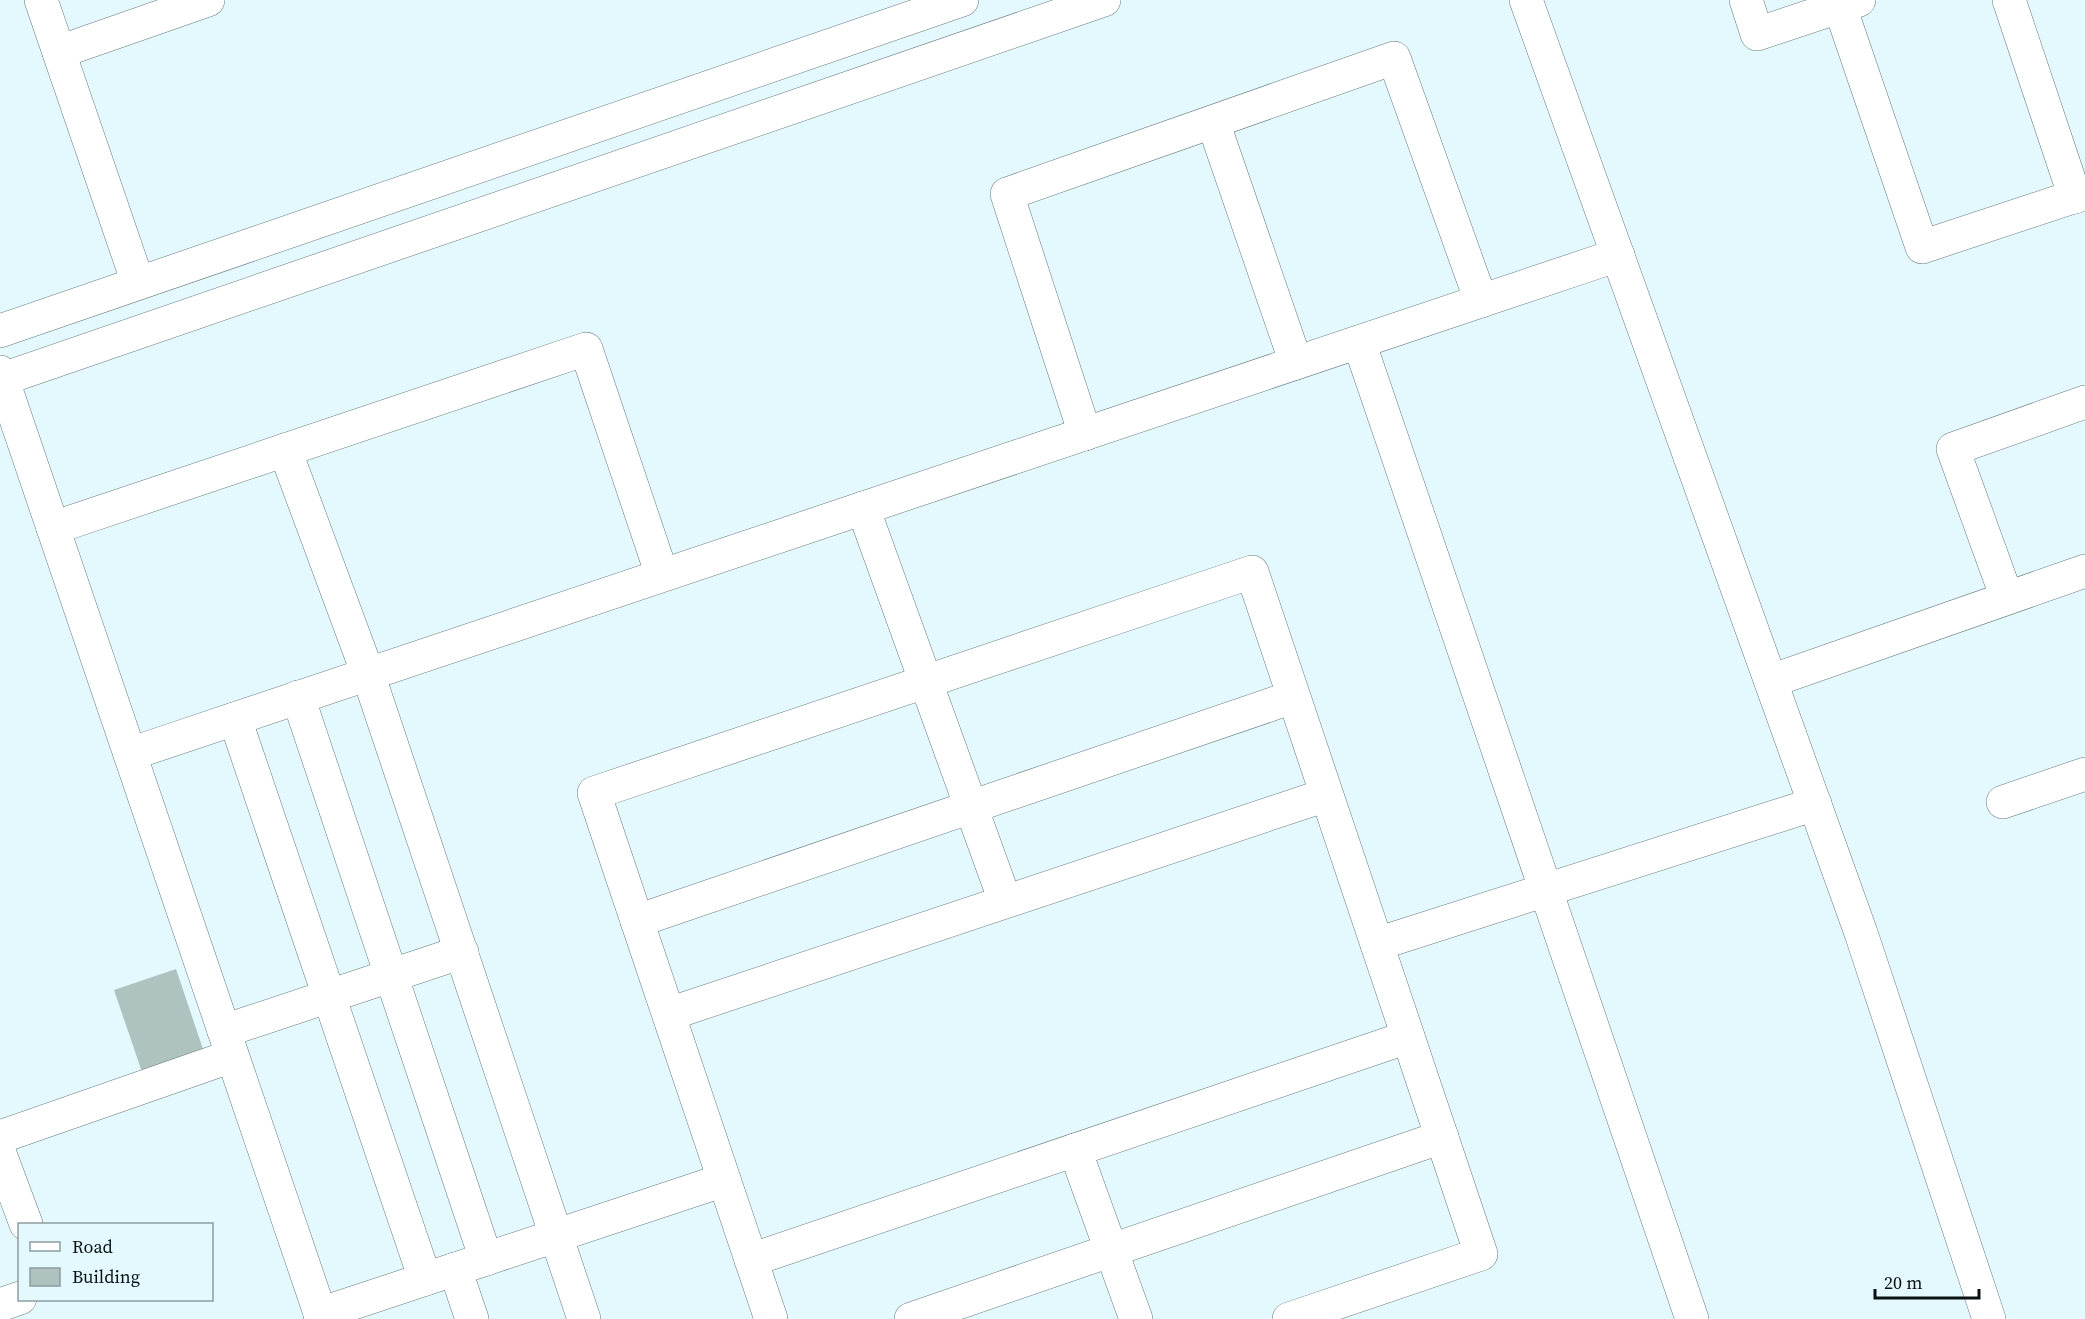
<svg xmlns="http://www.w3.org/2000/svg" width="2085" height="1319" font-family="'Source Serif 4',serif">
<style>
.building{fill:#aec2bf}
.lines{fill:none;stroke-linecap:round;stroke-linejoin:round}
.minor-casing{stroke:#677a7e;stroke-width:34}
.minor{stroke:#fff;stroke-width:33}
</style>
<rect width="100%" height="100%" fill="#e4f9fe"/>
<!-- building -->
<path class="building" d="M176,969l29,86 -62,20 -29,-85z"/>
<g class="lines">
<!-- minor casing -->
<g class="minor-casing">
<g id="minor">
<path d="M41,0l97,283"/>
<path d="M1526,0l335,933 128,386"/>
<path d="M1746,0l11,34 102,-34"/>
<path d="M2009,0l66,197"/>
<path d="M1840,7l82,240 163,-54"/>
<path d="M59,52l149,-52"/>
<path d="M1213,122l83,241"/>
<path d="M0,331l962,-331"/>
<path d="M1359,342l333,977"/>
<path d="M0,372l322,947"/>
<path d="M0,380l1104,-380"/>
<path d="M1085,434l-78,-240 387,-136 87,243"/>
<path d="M285,450l83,224 216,645"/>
<path d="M863,508l142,393"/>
<path d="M53,528l533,-179 76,226"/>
<path d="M2007,598l-54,-149 132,-47"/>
<path d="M1771,681l314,-110"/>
<path d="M298,697l188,562"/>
<path d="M235,719l190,560"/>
<path d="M130,754l1488,-499"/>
<path d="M2003,802l82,-28"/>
<path d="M637,921l656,-224"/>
<path d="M1377,944l438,-140"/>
<path d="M669,1014l657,-219"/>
<path d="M224,1031l238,-79"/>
<path d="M0,1137l232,-81"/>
<path d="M1075,1150l61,169"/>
<path d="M0,1154l26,70"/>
<path d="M751,1260l657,-223"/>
<path d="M455,1269l17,50"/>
<path d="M0,1305l20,-7"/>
<path d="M320,1314l404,-134"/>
<path d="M771,1319l-177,-526 658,-221 229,682 -192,65"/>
<path d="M911,1319l531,-182"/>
</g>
</g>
<!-- minor -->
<use href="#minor" class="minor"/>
</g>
<!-- legend -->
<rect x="18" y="1223" width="195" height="78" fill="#e4f9fe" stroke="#8d9da0" stroke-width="1.5"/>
<rect x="30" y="1242" width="30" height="9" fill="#ffffff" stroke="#8d9da0" stroke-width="1.5"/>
<text x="72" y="1253" font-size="18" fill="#0b1213">Road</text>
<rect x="30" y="1268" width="30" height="18" fill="#aec2bf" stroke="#8d9da0" stroke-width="1.5"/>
<text x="72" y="1283" font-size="18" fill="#0b1213">Building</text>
<!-- scale -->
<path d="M1875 1289v9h104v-9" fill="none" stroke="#0b1213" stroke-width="3"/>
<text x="1884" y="1289" font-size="18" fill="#0b1213" stroke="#e4f9fe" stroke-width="4.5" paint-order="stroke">20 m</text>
</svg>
